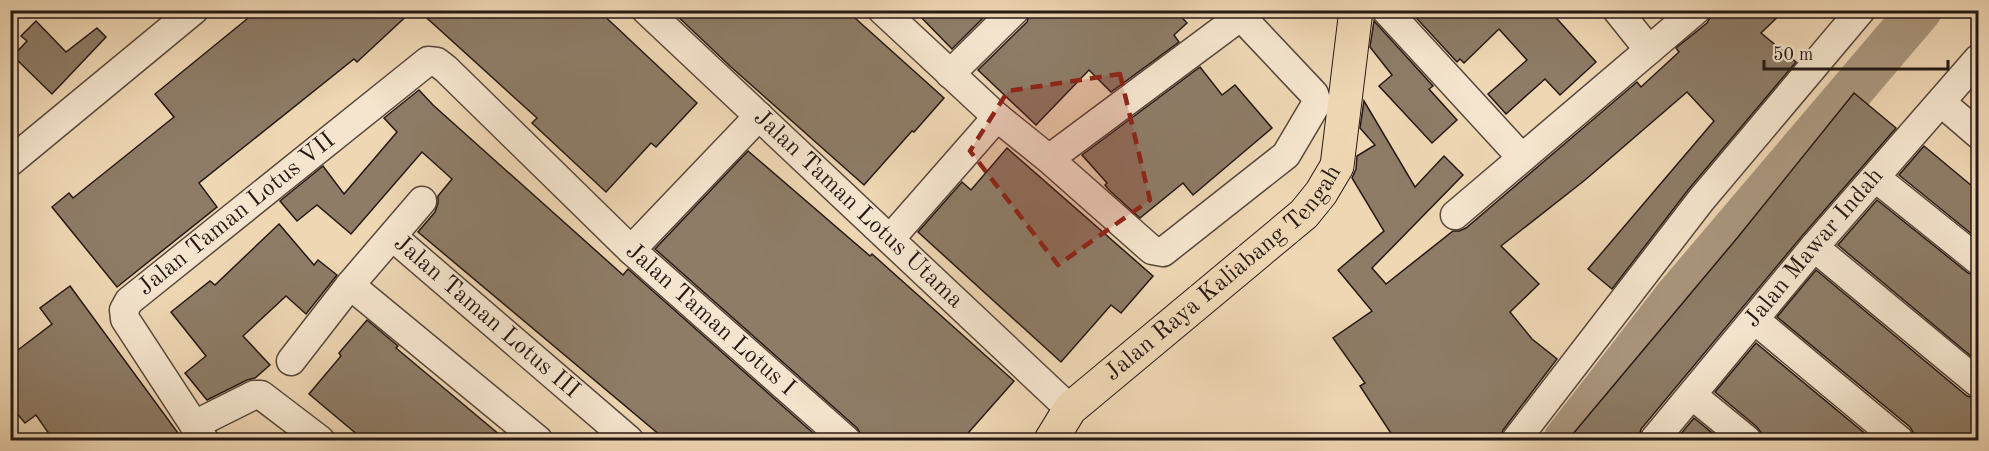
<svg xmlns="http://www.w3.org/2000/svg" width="1989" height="451" font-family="'Old Standard TT',serif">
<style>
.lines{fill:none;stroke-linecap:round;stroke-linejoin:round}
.river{stroke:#aa967e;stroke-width:44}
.building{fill:#8e7c67;stroke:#251914;stroke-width:1.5}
.minor-casing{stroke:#58483c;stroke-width:31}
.primary-casing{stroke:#251914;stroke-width:35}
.minor{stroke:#f5e5ce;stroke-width:28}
.primary{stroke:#efd7b4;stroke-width:33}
.marked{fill:#8f2418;fill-opacity:0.2;stroke:#8f2418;stroke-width:4.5;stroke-dasharray:12 8;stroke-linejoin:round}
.labels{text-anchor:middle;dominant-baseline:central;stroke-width:6;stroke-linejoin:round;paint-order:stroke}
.street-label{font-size:24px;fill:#251914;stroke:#f5e5ce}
</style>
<rect width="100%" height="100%" fill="#efd7b4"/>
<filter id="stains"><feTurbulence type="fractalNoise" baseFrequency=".00333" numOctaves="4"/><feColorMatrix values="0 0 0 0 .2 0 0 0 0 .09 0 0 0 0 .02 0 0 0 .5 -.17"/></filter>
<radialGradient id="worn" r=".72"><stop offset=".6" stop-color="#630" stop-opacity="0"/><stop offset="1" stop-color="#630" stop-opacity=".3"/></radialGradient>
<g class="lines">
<!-- river -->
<path class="river" d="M1565,440l111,-143 244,-287"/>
</g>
<!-- building -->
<g class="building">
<path d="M258,10h155l-56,52 -3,-3 -155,124 18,24 -100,80 -65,-80 17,-14 4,5 101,-81 -19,-23z"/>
<path d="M418,10h180l99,93 -41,44 -5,-4 -45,49 -74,-69 5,-5z"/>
<path d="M671,10h175l98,88 -30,34 -2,-1 -48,54 -133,-118z"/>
<path d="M914,10h77l-39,39z"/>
<path d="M1031,10h144l12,13 -13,12 5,7 -68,50 -22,-22 -53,55 -58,-55 49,-48z"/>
<path d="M1409,10h140l47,52 -36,33 -15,-16 -39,35 -18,-20 39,-34 -28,-31 -35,34 -4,-4 -3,3z"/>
<path d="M1712,10h73l-24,23 35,29 -108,128 -76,99 -24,-20 126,-148 -27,-29 -102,88 -84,66 38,38 -29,28 22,27 25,20 -54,71 -3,11h-104l-36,-55 5,-3 -32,-45 39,-27 -34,-41 46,-39 -32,-53 4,-9 1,-13 18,-11 -15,-17 4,-27 51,86 29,-31 19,19 -91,93 14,16 67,-53h6l7,-3 171,-146 4,5 38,-35 -3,-4 31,-25 4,-7z"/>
<path d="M36,21l30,31 31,-24 9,9 -54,57 -39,-38 14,-15 -6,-5z"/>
<path d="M1374,21l59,65 -4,3 28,31 -25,23 -53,-57 13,-11 -22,-28z"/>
<path d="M1200,67l22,28 13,-10 37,43 -79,67 -10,-12 -43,35 -31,-28 -4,-5 2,-2 -25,-28z"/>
<path d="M419,90l14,15 190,170 5,-6 194,172h-155l-249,-209 17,-20 3,-9v-7l14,-17 -30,-27 -71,82 -34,-29 -20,16 -17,-20 43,-35 21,28 53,-62 -13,-14z"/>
<path d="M1854,93l42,35 -94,108 -161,193 -3,12h-71l171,-204z"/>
<path d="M1924,146l54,45v48l-79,-64z"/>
<path d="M1007,148l146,128 -32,37 -10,-8 -50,57 -143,-130 44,-50 9,8z"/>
<path d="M748,151l122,105 2,-2 142,127 -53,60h-99l-1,-7 -4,-6 -202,-179z"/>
<path d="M1877,200l91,73 10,3v86l-140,-117z"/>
<path d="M279,224l35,41 4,-5 19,15 -31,39 -20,-18 -43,40 27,29 -15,13 -8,2 -40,20 -22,-27 21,-17 -35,-44 39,-31 5,4z"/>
<path d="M1816,270l151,126 11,3v32l-8,10h-55l-1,-7 -4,-7 -133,-110z"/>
<path d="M70,286l108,147 -10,8h-114l-18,-26 -11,8 -15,-18v-49l42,-32 -12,-16z"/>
<path d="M367,320l31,26 -2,2 111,93h-142l-56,-47 32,-38 -2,-3z"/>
<path d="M1756,343l118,98h-111l-1,-7 -5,-7 -42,-35z"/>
<path d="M1694,418l28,23h-47z"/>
</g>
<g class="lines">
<!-- minor casing -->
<g class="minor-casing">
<g id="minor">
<path id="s1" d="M646,10l424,399"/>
<path d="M882,10l115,107 52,42 103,91 11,2 123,-97 29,-49 1,-6 -2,-6 -66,-70 -6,-4 -5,-1 -188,140"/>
<path d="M1386,10l136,148"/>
<path d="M1617,10l32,40"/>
<path d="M950,74l65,-64"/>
<path d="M1942,103l36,31"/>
<path d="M10,162l184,-152"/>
<path d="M1876,178l102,82"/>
<path d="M1455,215l241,-205"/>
<path id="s2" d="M393,237l236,203"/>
<path d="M890,239l107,-122"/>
<path d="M1814,247l164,136"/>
<path d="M631,250l128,-134"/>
<path d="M350,285l188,155"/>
<path d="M1755,320l144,120"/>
<path d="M291,361l59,-76 72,-84"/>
<path d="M1692,395l55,45"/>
<path d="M194,425l60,-30h7l59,45"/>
<path id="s3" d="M204,440l-79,-121 -1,-9 5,-9 299,-240 9,1 9,7 185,181 215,190"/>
<path d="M1516,440l185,-240 160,-190"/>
<path id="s4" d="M1654,440l160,-193 164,-188"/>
</g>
</g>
<!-- primary casing -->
<g class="primary-casing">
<g id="primary">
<path id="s5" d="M1051,440l19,-31 234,-195 17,-21 16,-27 19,-156"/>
</g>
</g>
<!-- minor -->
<use href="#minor" class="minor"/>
<!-- primary -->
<use href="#primary" class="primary"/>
</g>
<!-- marked area -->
<path class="marked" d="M1120,74l30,126 -92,65 -88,-114 38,-60z"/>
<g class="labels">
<!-- street labels -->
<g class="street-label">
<text stroke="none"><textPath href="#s1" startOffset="291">Jalan Taman Lotus Utama</textPath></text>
<text stroke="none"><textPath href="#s3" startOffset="302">Jalan Taman Lotus VII</textPath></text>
<text stroke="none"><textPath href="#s4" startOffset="250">Jalan Mawar Indah</textPath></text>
<text stroke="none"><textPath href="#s5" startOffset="242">Jalan Raya Kaliabang Tengah</textPath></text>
<text stroke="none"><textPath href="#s3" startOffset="932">Jalan Taman Lotus I</textPath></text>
<text stroke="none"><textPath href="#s2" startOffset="123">Jalan Taman Lotus III</textPath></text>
</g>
</g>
<!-- margin -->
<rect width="1989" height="451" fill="none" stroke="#efd7b4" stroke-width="36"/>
<rect x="12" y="12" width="1965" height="427" fill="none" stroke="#251914" stroke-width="3"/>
<rect x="18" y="18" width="1953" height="415" fill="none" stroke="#251914" stroke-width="1.5"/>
<!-- scale -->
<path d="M1764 60v9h184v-9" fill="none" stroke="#251914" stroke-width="3"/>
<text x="1773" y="60" font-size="18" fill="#251914" stroke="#f5e5ce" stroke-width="4.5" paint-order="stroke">50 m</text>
<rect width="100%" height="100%" filter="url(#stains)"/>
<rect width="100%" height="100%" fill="url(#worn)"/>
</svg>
